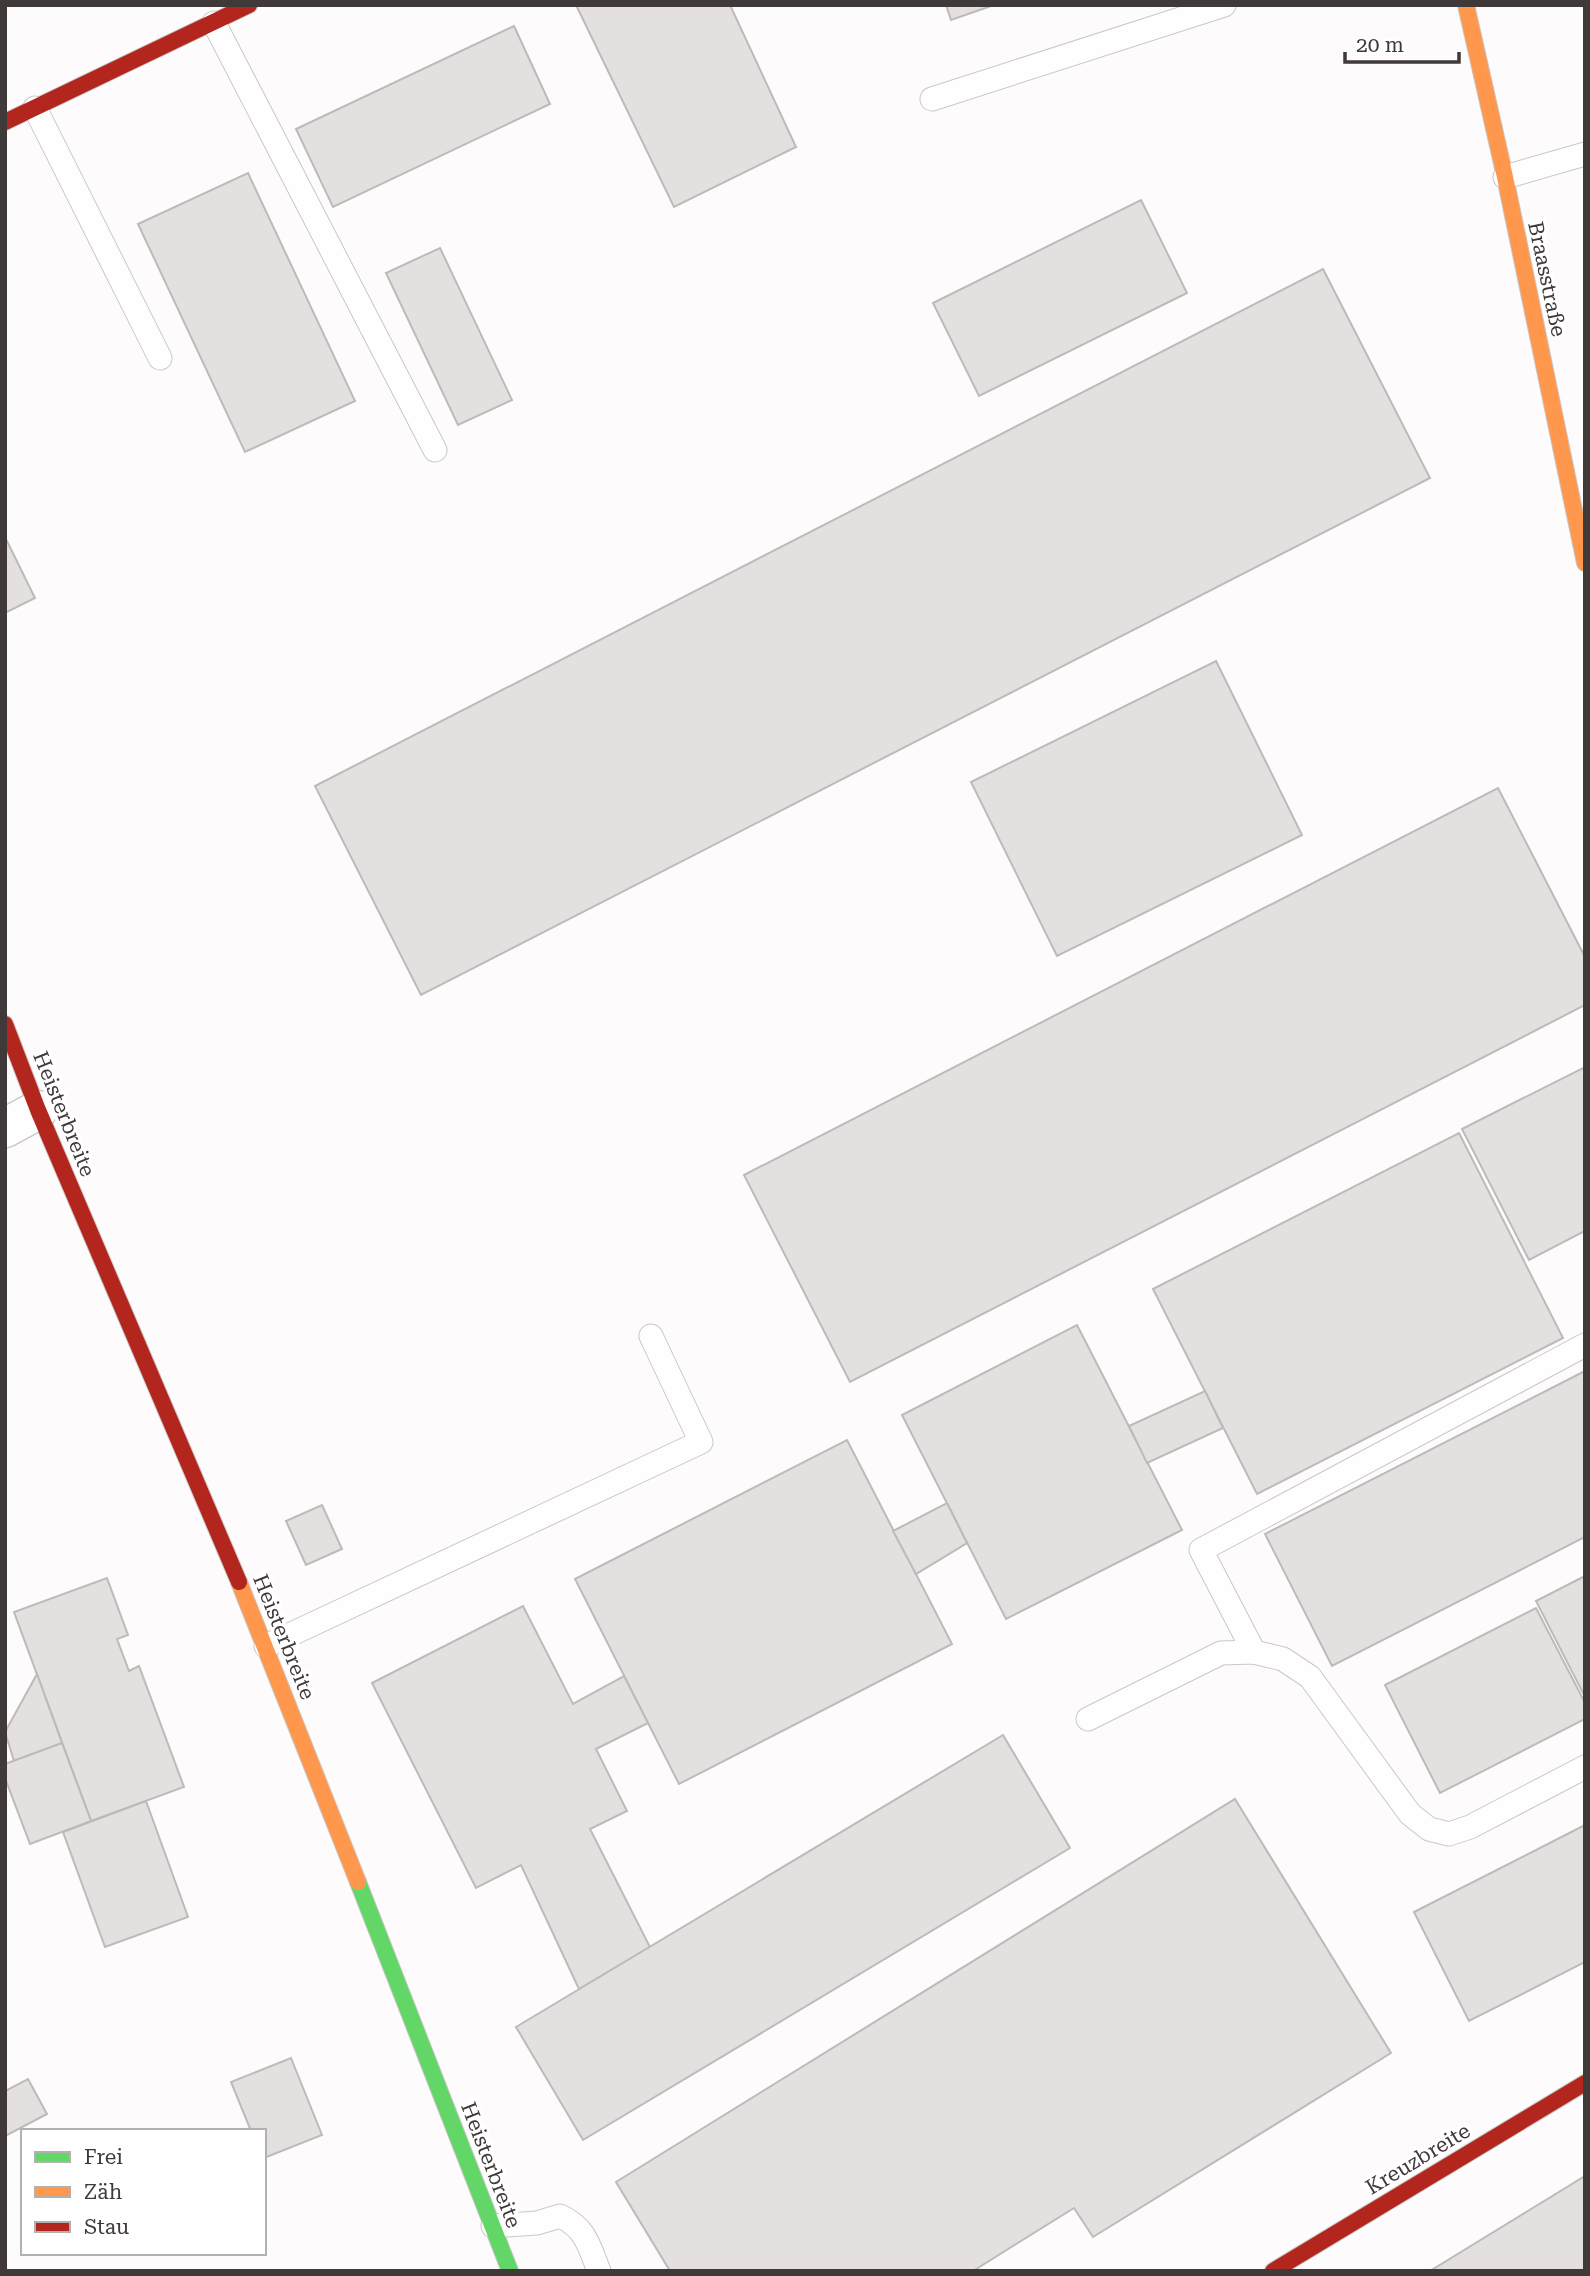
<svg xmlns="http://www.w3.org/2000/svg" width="1590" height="2276" font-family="'Roboto Serif',serif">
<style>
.building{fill:#e4e0e0;stroke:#bdbaba;stroke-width:2}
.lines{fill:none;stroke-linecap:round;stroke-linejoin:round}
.lane-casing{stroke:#cac7c7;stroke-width:25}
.street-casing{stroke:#cac7c7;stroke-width:41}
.fast-casing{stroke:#cac7c7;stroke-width:18}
.slow-casing{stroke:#cac7c7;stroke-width:18}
.jam-casing{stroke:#cac7c7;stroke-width:18}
.lane{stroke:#fffefe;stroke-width:23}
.street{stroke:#fffefe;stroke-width:38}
.fast{stroke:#63d668;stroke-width:16}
.slow{stroke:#ff974d;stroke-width:16}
.jam{stroke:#b3261e;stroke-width:16}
.labels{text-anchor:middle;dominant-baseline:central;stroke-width:7;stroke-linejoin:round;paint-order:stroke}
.street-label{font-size:21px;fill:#403939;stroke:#fff}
</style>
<rect width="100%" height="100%" fill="#fdfbfb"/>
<!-- building -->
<g class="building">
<path d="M576,5h154l66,142 -122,60z"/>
<path d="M946,5h48l-43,15z"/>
<path d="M514,26l36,78 -217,103 -37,-78z"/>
<path d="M248,173l107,228 -110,51 -107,-228z"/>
<path d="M1141,200l46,93 -208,103 -46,-93z"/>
<path d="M440,248l72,152 -54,25 -72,-152z"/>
<path d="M1323,269l107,209 -1009,517 -106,-209z"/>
<path d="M5,537l30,61 -30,15z"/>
<path d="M1216,661l86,174 -245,121 -86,-174z"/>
<path d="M1498,788l87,169v48l-735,377 -106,-207z"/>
<path d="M1585,1067v164l-56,29 -67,-131z"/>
<path d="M1459,1133l104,205 -306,156 -104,-205z"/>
<path d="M1077,1325l105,205 -176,89 -104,-204z"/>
<path d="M1585,1371v166l-253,129 -67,-132z"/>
<path d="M1205,1391l18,37 -76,35 -18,-37z"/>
<path d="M847,1440l105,204 -273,140 -104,-205z"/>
<path d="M947,1503l20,40 -51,31 -23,-43z"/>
<path d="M322,1505l20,44 -36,16 -20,-44z"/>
<path d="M1585,1576v121l-49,-96z"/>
<path d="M107,1578l21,57 -11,4 12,32 10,-5 45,121 -93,34 -77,-209z"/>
<path d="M523,1606l50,98 51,-28 24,47 -52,26 31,62 -37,18 60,118 -71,42 -58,-124 -45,23 -104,-205z"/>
<path d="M1536,1608l49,95v16l-145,74 -55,-108z"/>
<path d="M37,1674l25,69 -48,18 -9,-29z"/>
<path d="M1003,1735l67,113 -487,292 -67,-113z"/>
<path d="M62,1743l29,78 -61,23 -25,-66v-14z"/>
<path d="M1235,1799l156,254 -298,184 -19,-29 -101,63h-303l-54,-89z"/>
<path d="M146,1801l42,116 -83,30 -42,-115z"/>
<path d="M1585,1825v137l-116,59 -55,-109z"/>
<path d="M291,2058l31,77 -58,23v-27h-13l-20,-49z"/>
<path d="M28,2079l19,35 -42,22v-45z"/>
<path d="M1585,2176v95h-155z"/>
</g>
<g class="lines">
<!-- lane casing -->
<g class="lane-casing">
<g id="lane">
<path d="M214,23l221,427"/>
<path d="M932,99l292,-94"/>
<path d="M35,108l125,250"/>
<path d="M1505,177l80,-23"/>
<path d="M266,1646l435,-204 -50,-106"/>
<path d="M1254,1652l-53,-102 384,-205"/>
<path d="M1088,1719l133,-66 33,-1 29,7 27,18 100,137 19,15 20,5 21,-7 115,-60"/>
<path d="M493,2226l44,-3 23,-7c26,12 29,30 39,55"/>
</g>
</g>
<!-- street casing -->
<g class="street-casing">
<path id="street" d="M5,1128l33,-18"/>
</g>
<!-- fast casing -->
<g class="fast-casing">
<path id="fast" d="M358,1882l152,389"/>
</g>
<!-- slow casing -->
<g class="slow-casing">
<g id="slow">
<path d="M1466,5l39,172 80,386"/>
<path d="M239,1582l119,300"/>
</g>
</g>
<!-- jam casing -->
<g class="jam-casing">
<g id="jam">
<path d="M5,122l244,-117"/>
<path d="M5,1024l33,86 201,472"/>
<path d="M1273,2271l312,-188"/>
</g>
</g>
<!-- lane -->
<use href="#lane" class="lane"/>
<!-- street -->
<use href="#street" class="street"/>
<!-- fast -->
<use href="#fast" class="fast"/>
<!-- slow -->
<use href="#slow" class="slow"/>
<!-- jam -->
<use href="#jam" class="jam"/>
</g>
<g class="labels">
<!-- street labels -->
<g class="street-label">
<text transform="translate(1547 279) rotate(78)">Braasstraße</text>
<text transform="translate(64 1114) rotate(68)">Heisterbreite</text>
<text transform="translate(284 1637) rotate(68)">Heisterbreite</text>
<text transform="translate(1418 2159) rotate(-31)">Kreuzbreite</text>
<text transform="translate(491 2165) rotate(69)">Heisterbreite</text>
</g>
</g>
<!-- border -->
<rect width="1590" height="2276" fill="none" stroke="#403939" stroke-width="14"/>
<!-- legend -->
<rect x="21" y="2129" width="245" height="126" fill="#ffffff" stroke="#b3b0b0" stroke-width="2"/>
<rect x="35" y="2152" width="35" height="10" fill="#63d668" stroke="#b3b0b0" stroke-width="2"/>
<text x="84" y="2164" font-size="21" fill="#403939">Frei</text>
<rect x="35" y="2187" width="35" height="10" fill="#ff974d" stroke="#b3b0b0" stroke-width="2"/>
<text x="84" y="2199" font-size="21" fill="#403939">Zäh</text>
<rect x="35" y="2222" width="35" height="10" fill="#b3261e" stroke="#b3b0b0" stroke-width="2"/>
<text x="84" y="2234" font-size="21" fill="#403939">Stau</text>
<!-- scale -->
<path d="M1345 52v10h114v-10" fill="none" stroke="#403939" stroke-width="3.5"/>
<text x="1356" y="52" font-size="21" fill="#403939" stroke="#ffffff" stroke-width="5" paint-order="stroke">20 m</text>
</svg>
